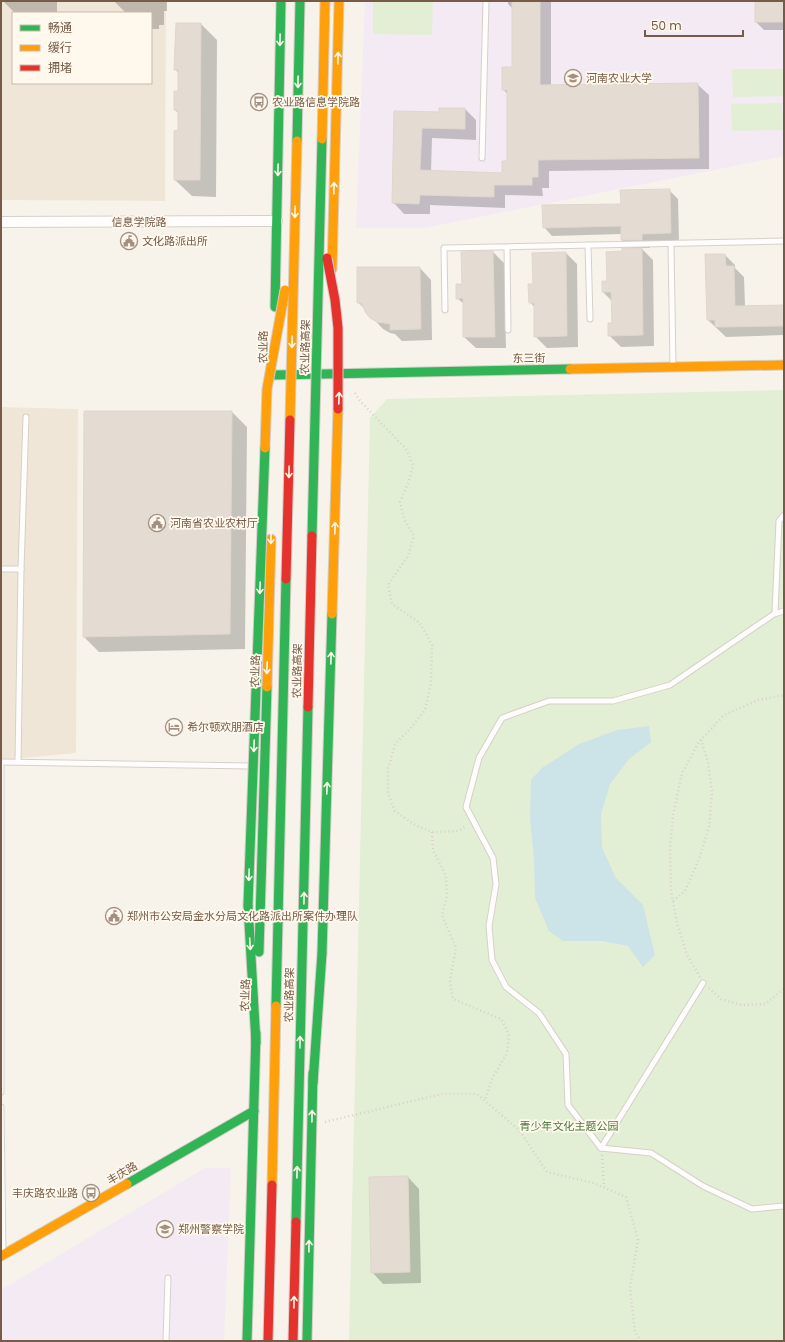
<svg xmlns="http://www.w3.org/2000/svg" width="785" height="1342" font-family="Poppins,'Noto Sans SC',sans-serif">
<style>
.residential{fill:#f0e6d8;fill-rule:evenodd}
.education{fill:#f4eaf3}
.green{fill:#e2efd5}
.water{fill:#cce4e8}
.shadow{fill:#0003}
.building{fill:#e4dbd2;stroke:#e0d6cd}
.lines{fill:none;stroke-linecap:round;stroke-linejoin:round}
.lane-casing{stroke:#d6d0c9;stroke-width:7}
.street-casing{stroke:#d6d0c9;stroke-width:12}
.fast-casing{stroke:#d7cfc7;stroke-width:11}
.slow-casing{stroke:#d7cfc7;stroke-width:11}
.path{stroke:#d8d1cb;stroke-width:2.5;stroke-dasharray:1 3;stroke-linecap:butt}
.lane{stroke:#fefdfc;stroke-width:5}
.street{stroke:#fefdfc;stroke-width:10}
.fast{stroke:#30b455;stroke-width:9}
.slow{stroke:#ff9f0a;stroke-width:9}
.fast-bridge-casing{stroke:#d6cdc6;stroke-width:11;stroke-linecap:butt}
.slow-bridge-casing{stroke:#d6cdc6;stroke-width:11;stroke-linecap:butt}
.jam-bridge-casing{stroke:#d6cdc6;stroke-width:11;stroke-linecap:butt}
.fast-bridge{stroke:#30b455;stroke-width:9}
.slow-bridge{stroke:#ff9f0a;stroke-width:9}
.jam-bridge{stroke:#e5322d;stroke-width:9}
.oneway{stroke:#fff8ec}
.labels{text-anchor:middle;dominant-baseline:central;stroke-width:3.5;stroke-linejoin:round;paint-order:stroke}
.poi-label{font-size:11px;fill:#765b49;stroke:#fff8ec;text-anchor:start}
.street-label{font-size:11px;fill:#765b49;stroke:#fff8ec}
.park-label{font-size:11px;fill:#507c41;stroke:#fff8ec}
</style>
<rect width="100%" height="100%" fill="#f7f3eb"/>
<!-- residential -->
<g class="residential">
<path d="M1,1h165l-1,200 -164,-1zM13,13h138v70h-138z"/>
<path d="M1,407l77,2 -2,344 -75,7z"/>
</g>
<!-- education -->
<g class="education">
<path d="M365,1h419v155l-360,72h-68z"/>
<path d="M205,1168h26l-7,173h-223v-51z"/>
</g>
<!-- green -->
<g class="green">
<path d="M373,1h60l-1,34 -59,-1z"/>
<path d="M732,69h51v27l-50,1z"/>
<path d="M782,103l1,27 -51,1 -1,-27z"/>
<path d="M784,390v951h-435l21,-923 17,-19z"/>
</g>
<!-- water -->
<path class="water" d="M649,726l2,16 -22,17 -19,25 -9,30 1,34 14,30 27,27 12,50 -12,12 -15,-21 -26,-5h-39l-14,-10 -14,-33 -1,-38 -4,-42 1,-38 11,-12 37,-24 38,-14z"/>
<!-- shadow -->
<g class="shadow">
<path d="M3,1h56h-2v12h-42z"/>
<path d="M114,1h53v10h-3v14h-5v4h-8v-16h-25z"/>
<path d="M508,1h43v85l146,-2 12,11v74l-160,2v17h-7l1,8 -38,-1v13l-75,-3v9h-26l-11,-12 2,-90 45,1v-4h25l11,11v20l-44,-2 -1,34 72,2 5,-12v-67l-5,-6 10,-21v-59l-5,-5z"/>
<path d="M756,1h28v29h-20l-8,-8z"/>
<path d="M201,24l16,16 -1,157 -24,-1 -17,-16 4,-49v-17l-4,-4 4,-18v-18l-4,-5z"/>
<path d="M669,190l9,9 1,42 -29,1v6h-9l12,12 1,86 -33,1 -12,-12 4,-11 -1,-23 -9,-9 20,-40 9,-3 -10,-9v-6l-70,2 -8,-9z"/>
<path d="M493,252l11,11 2,85h-30l-12,-11v-33l-7,-6 6,-13z"/>
<path d="M566,253l11,11 1,83 -31,1 -12,-12v-28l-5,-6 4,-17z"/>
<path d="M706,255h19l10,10v3l9,9 1,29h39v29l-58,2 -18,-17z"/>
<path d="M420,268l11,12 1,60 -30,1 -7,-7 -5,-1 -7,-4 -25,-27z"/>
<path d="M85,412h147l15,15 -2,222 -146,3 -15,-15z"/>
<path d="M408,1177l11,12 2,94 -38,1 -11,-12z"/>
</g>
<!-- building -->
<g class="building">
<path d="M512,1h28v84l158,-2 1,75 -161,2v17h-6v8h-38v12l-74,-2 -1,9 -27,-1 2,-92 45,1v-4h26v21l-43,-1 -2,42 82,3v-12h5v-71h-5v-23h10z"/>
<rect x="755" y="1" width="29" height="21"/>
<path d="M176,23h25l-1,157h-26v-49l4,-1v-19l-4,-1v-19h4v-21h-4z"/>
<path d="M670,189l1,44 -29,1v6h-21v-14l-78,2 -1,-23 79,-1 -1,-14z"/>
<path d="M622,248h20l1,87 -35,1v-13h4l-1,-31h-9v-11h5l-1,-29 16,-1z"/>
<path d="M493,251l2,86h-32v-39l-7,1v-15h6l-1,-32z"/>
<path d="M566,252l1,84 -33,1v-34h-5l-1,-19h5l-1,-31z"/>
<path d="M705,254h20l1,12h8l1,40 49,-1v21l-69,1v-7h-8z"/>
<path d="M357,267h63l1,62 -31,1v-6l-13,-2 -7,-4 -4,-5 -5,-10h-4z"/>
<path d="M84,411h148l-2,223 -147,3z"/>
<path d="M408,1176l2,96 -39,1 -2,-96z"/>
</g>
<g class="lines">
<!-- lane casing -->
<g class="lane-casing">
<g id="lane">
<path d="M482,158l4,-157"/>
<path d="M671,244l2,123"/>
<path d="M588,245l2,74"/>
<path d="M507,247l1,83"/>
<path d="M445,310l-1,-62 340,-7"/>
<path d="M1,569h20"/>
<path d="M784,611l-10,3 -104,71 -57,16h-64l-47,17 -23,40 -13,49 27,51 3,26 -7,42 3,34 14,27 33,26 27,41 2,51 33,43 50,5 52,33 49,23 32,-3"/>
<path d="M775,612l4,-91 5,-6"/>
<path d="M1,762l249,4"/>
<path d="M18,762l3,-193 5,-152"/>
<path d="M1,1092v-330"/>
<path d="M1,1107l2,147"/>
<path d="M601,1148l102,-165"/>
<path d="M166,1341l2,-63"/>
</g>
</g>
<!-- street casing -->
<g class="street-casing">
<path id="street" d="M1,222l276,-1"/>
</g>
<!-- fast casing -->
<g class="fast-casing">
<g id="fast">
<path d="M275,307l6,-306"/>
<path d="M274,375l296,-6"/>
<path d="M248,905l8,138"/>
<path d="M259,952l8,-265"/>
<path d="M313,1083l9,-130"/>
<path d="M127,1184l127,-73"/>
<path d="M247,1341l9,-308"/>
<path d="M307,1341l6,-268"/>
</g>
</g>
<!-- slow casing -->
<g class="slow-casing">
<g id="slow">
<path d="M332,269l7,-268"/>
<path d="M570,369l214,-4"/>
<path d="M267,687l4,-148"/>
<path d="M1,1256l126,-72"/>
</g>
</g>
<!-- path -->
<g class="path">
<path d="M355,393l5,8 47,49 6,16 -4,15 -9,21 4,17 10,17 -6,20 -20,29 4,19 28,19 12,22 -1,38 -6,27 -15,19 -15,15 -7,25v24l7,18 18,13 19,8h4l22,-1 9,-5"/>
<path d="M432,832l1,18 13,26 1,20 -5,19 14,33 -6,32 3,19 48,20 8,15 -2,19 -15,26 -7,21"/>
<path d="M673,901l12,-10 14,-32 10,-32 3,-35 -4,-30 -7,-22"/>
<path d="M700,977l-13,-22 -10,-32 -6,-32 -1,-43 3,-33 9,-42 17,-31 25,-27 34,-15 26,-5"/>
<path d="M709,988l12,11 20,6 24,-1 19,-15"/>
<path d="M325,1122l116,-28h36l43,37 27,41 47,11 32,14 12,43 -8,48 5,44 6,9"/>
<path d="M602,1155l2,32"/>
</g>
<!-- lane -->
<use href="#lane" class="lane"/>
<!-- street -->
<use href="#street" class="street"/>
<!-- fast -->
<use href="#fast" class="fast"/>
<!-- slow -->
<use href="#slow" class="slow"/>
<!-- fast-bridge casing -->
<g class="fast-bridge-casing">
<g id="fast-bridge">
<path d="M297,141l3,-140"/>
<path d="M312,536l10,-397"/>
<path d="M248,905l17,-457"/>
<path d="M322,953l10,-339"/>
<path d="M276,1006l10,-427"/>
<path d="M296,1222l12,-515"/>
</g>
</g>
<!-- slow-bridge casing -->
<g class="slow-bridge-casing">
<g id="slow-bridge">
<path d="M322,139l3,-138"/>
<path d="M290,420l7,-279"/>
<path d="M265,448l2,-59 18,-99"/>
<path d="M332,614l6,-205"/>
<path d="M272,1185l4,-179"/>
</g>
</g>
<!-- jam-bridge casing -->
<g class="jam-bridge-casing">
<g id="jam-bridge">
<path d="M327,258l8,42 3,28v81"/>
<path d="M286,579l4,-159"/>
<path d="M308,707l4,-171"/>
<path d="M268,1341l4,-156"/>
<path d="M293,1341l3,-119"/>
</g>
</g>
<!-- fast-bridge -->
<use href="#fast-bridge" class="fast-bridge"/>
<!-- slow-bridge -->
<use href="#slow-bridge" class="slow-bridge"/>
<!-- jam-bridge -->
<use href="#jam-bridge" class="jam-bridge"/>
</g>
<!-- one-way arrows -->
<defs><path id="oneway-shaft" d="M-6 0H5M1.5-3L5.5 0L1.5 3" fill="none" stroke-width="1.6" stroke-linecap="round" stroke-linejoin="round"/></defs>
<g class="oneway">
<use href="#oneway-shaft" transform="translate(280 40) rotate(91)"/>
<use href="#oneway-shaft" transform="translate(338 58) rotate(-89)"/>
<use href="#oneway-shaft" transform="translate(298 82) rotate(91)"/>
<use href="#oneway-shaft" transform="translate(278 170) rotate(91)"/>
<use href="#oneway-shaft" transform="translate(334 188) rotate(-89)"/>
<use href="#oneway-shaft" transform="translate(295 212) rotate(91)"/>
<use href="#oneway-shaft" transform="translate(292 342) rotate(91)"/>
<use href="#oneway-shaft" transform="translate(339 398) rotate(-88)"/>
<use href="#oneway-shaft" transform="translate(289 472) rotate(91)"/>
<use href="#oneway-shaft" transform="translate(335 528) rotate(-88)"/>
<use href="#oneway-shaft" transform="translate(271 538) rotate(91)"/>
<use href="#oneway-shaft" transform="translate(260 588) rotate(92)"/>
<use href="#oneway-shaft" transform="translate(331 658) rotate(-88)"/>
<use href="#oneway-shaft" transform="translate(267 668) rotate(92)"/>
<use href="#oneway-shaft" transform="translate(254 746) rotate(92)"/>
<use href="#oneway-shaft" transform="translate(327 788) rotate(-88)"/>
<use href="#oneway-shaft" transform="translate(249 875) rotate(92)"/>
<use href="#oneway-shaft" transform="translate(304 898) rotate(-89)"/>
<use href="#oneway-shaft" transform="translate(250 944) rotate(87)"/>
<use href="#oneway-shaft" transform="translate(300 1042) rotate(-89)"/>
<use href="#oneway-shaft" transform="translate(312 1116) rotate(-89)"/>
<use href="#oneway-shaft" transform="translate(297 1172) rotate(-89)"/>
<use href="#oneway-shaft" transform="translate(309 1246) rotate(-89)"/>
<use href="#oneway-shaft" transform="translate(294 1302) rotate(-89)"/>
</g>
<!-- icons -->
<defs>
<g id="university-ring" transform="scale(0.9)"><circle r="9.5" fill="#fff8ec" stroke="#a39082" stroke-width="1.5"/><path d="M0-5L7-2L0 1L-7-2ZM-4 1L0 2.5L4 1V4Q0 6-4 4Z" fill="#a39082"/></g>
<g id="bus-ring" transform="scale(0.9)"><circle r="9.5" fill="#fff8ec" stroke="#a39082" stroke-width="1.5"/><path d="M-5-6H5V4H4V6H2V4H-2V6H-4V4H-5ZM-3.5-4V0h7V-4ZM-3.5 1.2v1.5H-2V1.2ZM2 1.2v1.5H3.5V1.2Z" fill="#a39082"/></g>
<g id="civic-ring" transform="scale(0.9)"><circle r="9.5" fill="#fff8ec" stroke="#a39082" stroke-width="1.5"/><path d="M-.6-6.5H3V-4.5H.6V-3L4-1V1h2V6H-6V1h2V-1L-.6-3ZM-1.2 2.5V6h2.4V2.5Z" fill="#a39082"/></g>
<g id="hotel-ring" transform="scale(0.9)"><circle r="9.5" fill="#fff8ec" stroke="#a39082" stroke-width="1.5"/><path d="M-6-4.5h1.5V1H6V5H4.5V3h-9V5H-6ZM-4 0a1.8 1.8 0 1 1 3.6 0ZM.5 0V-2.5h3Q6-2.5 6 0Z" fill="#a39082"/></g>
</defs>
<g fill-rule="evenodd">
<use href="#university-ring" x="573" y="78"/>
<use href="#bus-ring" x="259" y="102"/>
<use href="#civic-ring" x="129" y="241"/>
<use href="#civic-ring" x="157" y="523"/>
<use href="#hotel-ring" x="174" y="727"/>
<use href="#civic-ring" x="114" y="916"/>
<use href="#bus-ring" x="91" y="1193"/>
<use href="#university-ring" x="165" y="1229"/>
</g>
<g class="labels">
<!-- poi labels -->
<g class="poi-label">
<text x="586" y="78">河南农业大学</text>
<text x="272" y="102">农业路信息学院路</text>
<text x="142" y="241">文化路派出所</text>
<text x="170" y="523">河南省农业农村厅</text>
<text x="187" y="727">希尔顿欢朋酒店</text>
<text x="127" y="916">郑州市公安局金水分局文化路派出所案件办理队</text>
<text x="78" y="1193" text-anchor="end">丰庆路农业路</text>
<text x="178" y="1229">郑州警察学院</text>
</g>
<!-- street labels -->
<g class="street-label">
<text x="139" y="222">信息学院路</text>
<text transform="translate(263 347) rotate(-89)">农业路</text>
<text transform="translate(305 347) rotate(-89)">农业路高架</text>
<text transform="translate(529 358) rotate(-1)">东三街</text>
<text transform="translate(255 671) rotate(-88)">农业路</text>
<text transform="translate(297 671) rotate(-89)">农业路高架</text>
<text transform="translate(245 995) rotate(-88)">农业路</text>
<text transform="translate(289 995) rotate(-89)">农业路高架</text>
<text transform="translate(122 1173) rotate(-30)">丰庆路</text>
</g>
<!-- park labels -->
<g class="park-label">
<text x="569" y="1126">青少年文化主题公园</text>
</g>
</g>
<!-- border -->
<rect width="785" height="1342" fill="none" stroke="#765b49" stroke-width="4"/>
<!-- legend -->
<rect x="12" y="12" width="140" height="72" fill="#fff8ec" stroke="#c8b9ab"/>
<rect x="20" y="25" width="20" height="6" fill="#30b455" stroke="#c8b9ab"/>
<text x="48" y="32" font-size="12" fill="#765b49">畅通</text>
<rect x="20" y="45" width="20" height="6" fill="#ff9f0a" stroke="#c8b9ab"/>
<text x="48" y="52" font-size="12" fill="#765b49">缓行</text>
<rect x="20" y="65" width="20" height="6" fill="#e5322d" stroke="#c8b9ab"/>
<text x="48" y="72" font-size="12" fill="#765b49">拥堵</text>
<!-- scale -->
<path d="M645 30v6h98v-6" fill="none" stroke="#765b49" stroke-width="2"/>
<text x="651" y="30" font-size="12" fill="#765b49" stroke="#fff8ec" stroke-width="3" paint-order="stroke">50 m</text>
</svg>
